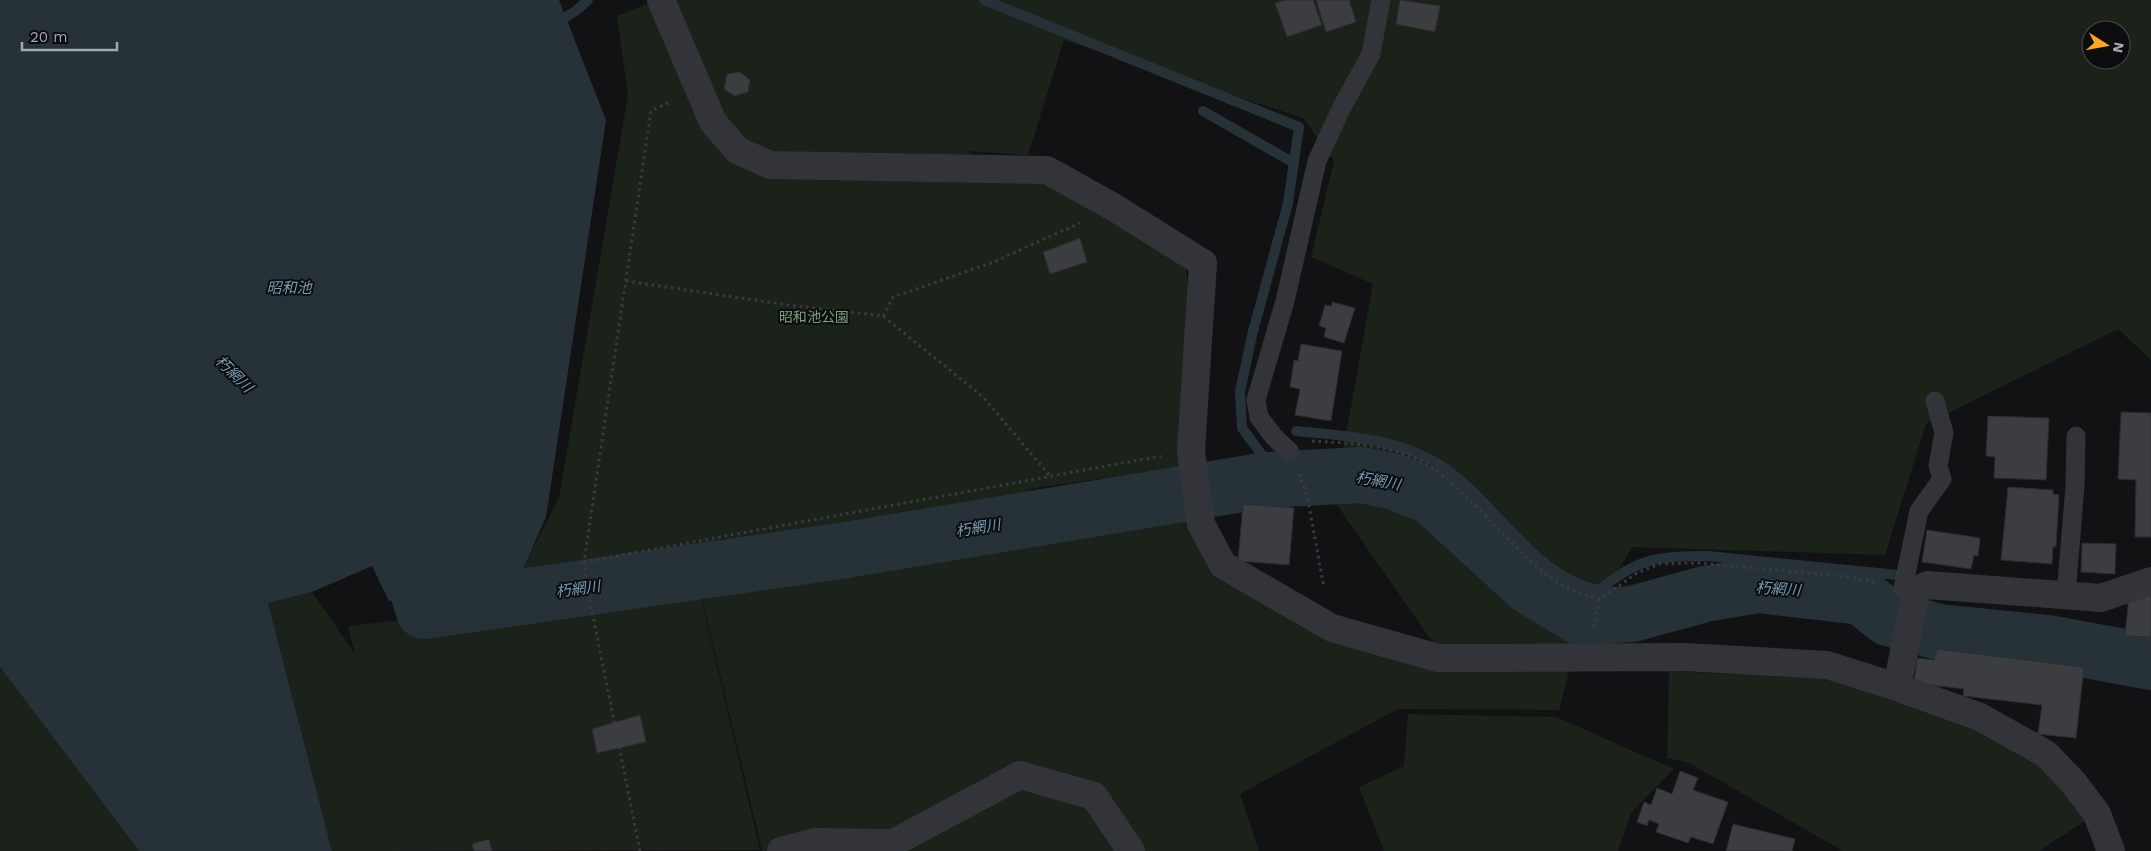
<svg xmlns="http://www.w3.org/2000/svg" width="2151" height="851" font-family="'Work Sans','Noto Sans JP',sans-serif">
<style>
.green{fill:#1a221a;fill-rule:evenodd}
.water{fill:#273238}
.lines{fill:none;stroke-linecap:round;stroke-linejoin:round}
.stream{stroke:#273238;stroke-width:10}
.river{stroke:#273238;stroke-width:56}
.building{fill:#3c3d41;stroke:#2c2c30}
.path{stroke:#393b40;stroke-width:3;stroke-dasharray:2.5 4;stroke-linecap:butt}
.lane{stroke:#333439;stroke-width:19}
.street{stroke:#333439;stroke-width:28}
.labels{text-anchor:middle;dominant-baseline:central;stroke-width:4;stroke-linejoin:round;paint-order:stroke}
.park-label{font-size:14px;fill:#78a278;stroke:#0d0d0f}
.water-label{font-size:15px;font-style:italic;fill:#769bb4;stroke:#0d0d0f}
</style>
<rect width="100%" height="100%" fill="#121214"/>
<!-- green -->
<g class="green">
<path d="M657,0h1494v360l-33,-31 -192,95 -41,131 -253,-8 -56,98 -17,65 -161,-1 -158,85 19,57h-497l-64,-269 388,-56 119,-21 21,66 88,54 120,19 -100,-143 39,-217 -62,-27 23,-96 -31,-43 -239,-78 -36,115 -61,-4 32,21 39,8 38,17 110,71 6,59 -13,140 -149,22 2,17 -340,53 68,291 -428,1 -64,-248 44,-11 43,62 -7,-28 228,-25 -5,-25 -32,6 -18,-11 38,-73 69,-403 -11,-79zM2091,30h30v30h-30z"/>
<path d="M0,667l139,184h-139z"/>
<path d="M1669,671l168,8 132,43 72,39 47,58 -49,32h-196l-154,-88 -22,-5z"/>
<path d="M1408,714l148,3 118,52 -43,44 -13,38h-234l-25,-64 45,-21z"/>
</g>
<!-- water -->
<path class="water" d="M0,0h559l47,120 -60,397 -24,54 -133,30 -17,-35 -60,26 -44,11 64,248h-193l-139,-184z"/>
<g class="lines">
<!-- stream -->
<g class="stream">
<path d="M984,0l315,127 -11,76 -36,132 -12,57 2,36 38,51"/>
<path d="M555,24l22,-14 11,-10"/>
<path d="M1203,111l91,52"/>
<path d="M1296,431c50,5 100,7 144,34 53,33 95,115 160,125 38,-33 61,-34 108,-34l200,20"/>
</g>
<!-- river -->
<path class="river" d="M387,527l15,15 22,69 416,-60 426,-71 95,-5 31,6 39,15 98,90 51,31 52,-3 73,-20 53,-9 104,12 26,21 51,14 109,11 103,19"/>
</g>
<!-- building -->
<g class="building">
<path d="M1285,0h28l9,25 -35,12 -12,-34z"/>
<path d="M1316,0h33l7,22 -30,10z"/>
<path d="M1400,0l40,6 -5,26 -39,-8z"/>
<path d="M740,72l10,8 -2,12 -13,4 -11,-7 3,-15z"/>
<path d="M1080,238l7,24 -37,12 -7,-22z"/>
<path d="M1332,302l23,6 -11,35 -20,-6 2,-9 -7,-2 6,-21 7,1z"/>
<path d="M1301,344l41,7 -11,70 -36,-6 5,-26 -10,-2 4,-27 4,1z"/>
<path d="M2121,412l30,1v124h-16l1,-57 -18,-1z"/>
<path d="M1988,416l61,2 -3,62 -52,-2 1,-21 -9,-1z"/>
<path d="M2008,487l45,3v4l6,1 -3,52h-3l-1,17 -51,-4z"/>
<path d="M1243,504l51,4 -5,57 -51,-4z"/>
<path d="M1927,530l53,8 -2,18 -4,-1 -3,14 -49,-7z"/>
<path d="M2082,543l34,1 -1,30 -34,-2z"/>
<path d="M2151,592v51h-2l1,-6 -25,-1 4,-40z"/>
<path d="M1937,649l147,18 -8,71 -38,-4 4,-29 -79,-9 1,-7 -50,-6 3,-25 17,2z"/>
<path d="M640,715l6,27 -49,11 -5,-24z"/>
<path d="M1680,771l18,7 -5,12 35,12 -15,42 -22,-7 -3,6 -32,-11 3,-8 -10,-4 -2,6 -10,-4 7,-20 7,3 6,-17 15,6z"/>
<path d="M1733,824l62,15 -3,12h-66z"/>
<path d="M489,839l3,12h-18l-2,-7z"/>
</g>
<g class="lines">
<!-- path -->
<g class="path">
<path d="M626,281l162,24 95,11 100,81 67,79"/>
<path d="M883,316l10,-19 98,-34 89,-40"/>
<path d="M1312,441c33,2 66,3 98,15 16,6 31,18 44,29 34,30 63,68 100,95 13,9 30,14 46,19"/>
<path d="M1299,474l8,21 17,93"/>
<path d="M584,562l577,-106"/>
<path d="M1593,627l7,-28 37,-26 23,-9 39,-1 152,14 27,6"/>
<path d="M640,851l-52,-260 -4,-29 67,-451 21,-10"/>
</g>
<!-- lane -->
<g class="lane">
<path d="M1290,452l-16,-15 -15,-20 -3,-17 29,-99 32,-140 25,-54 29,-53 10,-54"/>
<path d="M1903,588l16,-77 23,-32 -4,-13 6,-33 -9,-32"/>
<path d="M2066,595l9,-109 1,-50"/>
</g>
<!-- street -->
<g class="street">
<path d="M661,0l52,122 24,28 33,15 277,5 68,38 88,55 -12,188 10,73 22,41 109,63 106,30 246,-1 143,8 70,22 83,30 66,37 27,28 24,32 14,37"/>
<path d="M1897,687l19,-97 12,-5 173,13 50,-17"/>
<path d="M781,851l34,-9 78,1 127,-68 74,21 37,55"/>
</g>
</g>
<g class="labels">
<!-- park labels -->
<g class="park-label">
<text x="814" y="317">昭和池公園</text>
</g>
<!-- water labels -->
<g class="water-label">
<text x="289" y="288">昭和池</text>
<text transform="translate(234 374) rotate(45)">朽網川</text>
<text transform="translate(1378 481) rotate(10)">朽網川</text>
<text transform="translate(978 528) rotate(-9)">朽網川</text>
<text transform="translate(578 589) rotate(-8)">朽網川</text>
<text transform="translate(1778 589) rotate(4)">朽網川</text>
</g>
</g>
<!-- north arrow -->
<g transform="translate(2106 45) rotate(101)"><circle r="24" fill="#0d0d0f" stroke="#494b51"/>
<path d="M0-4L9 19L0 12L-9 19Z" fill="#ffa51f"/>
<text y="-8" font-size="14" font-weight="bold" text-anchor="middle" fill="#a2a9b5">N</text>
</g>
<!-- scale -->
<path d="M22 42v8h95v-8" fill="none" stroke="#a2a9b5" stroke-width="2.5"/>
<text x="30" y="42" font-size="15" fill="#a2a9b5" stroke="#0d0d0f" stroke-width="4" paint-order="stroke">20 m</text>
</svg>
